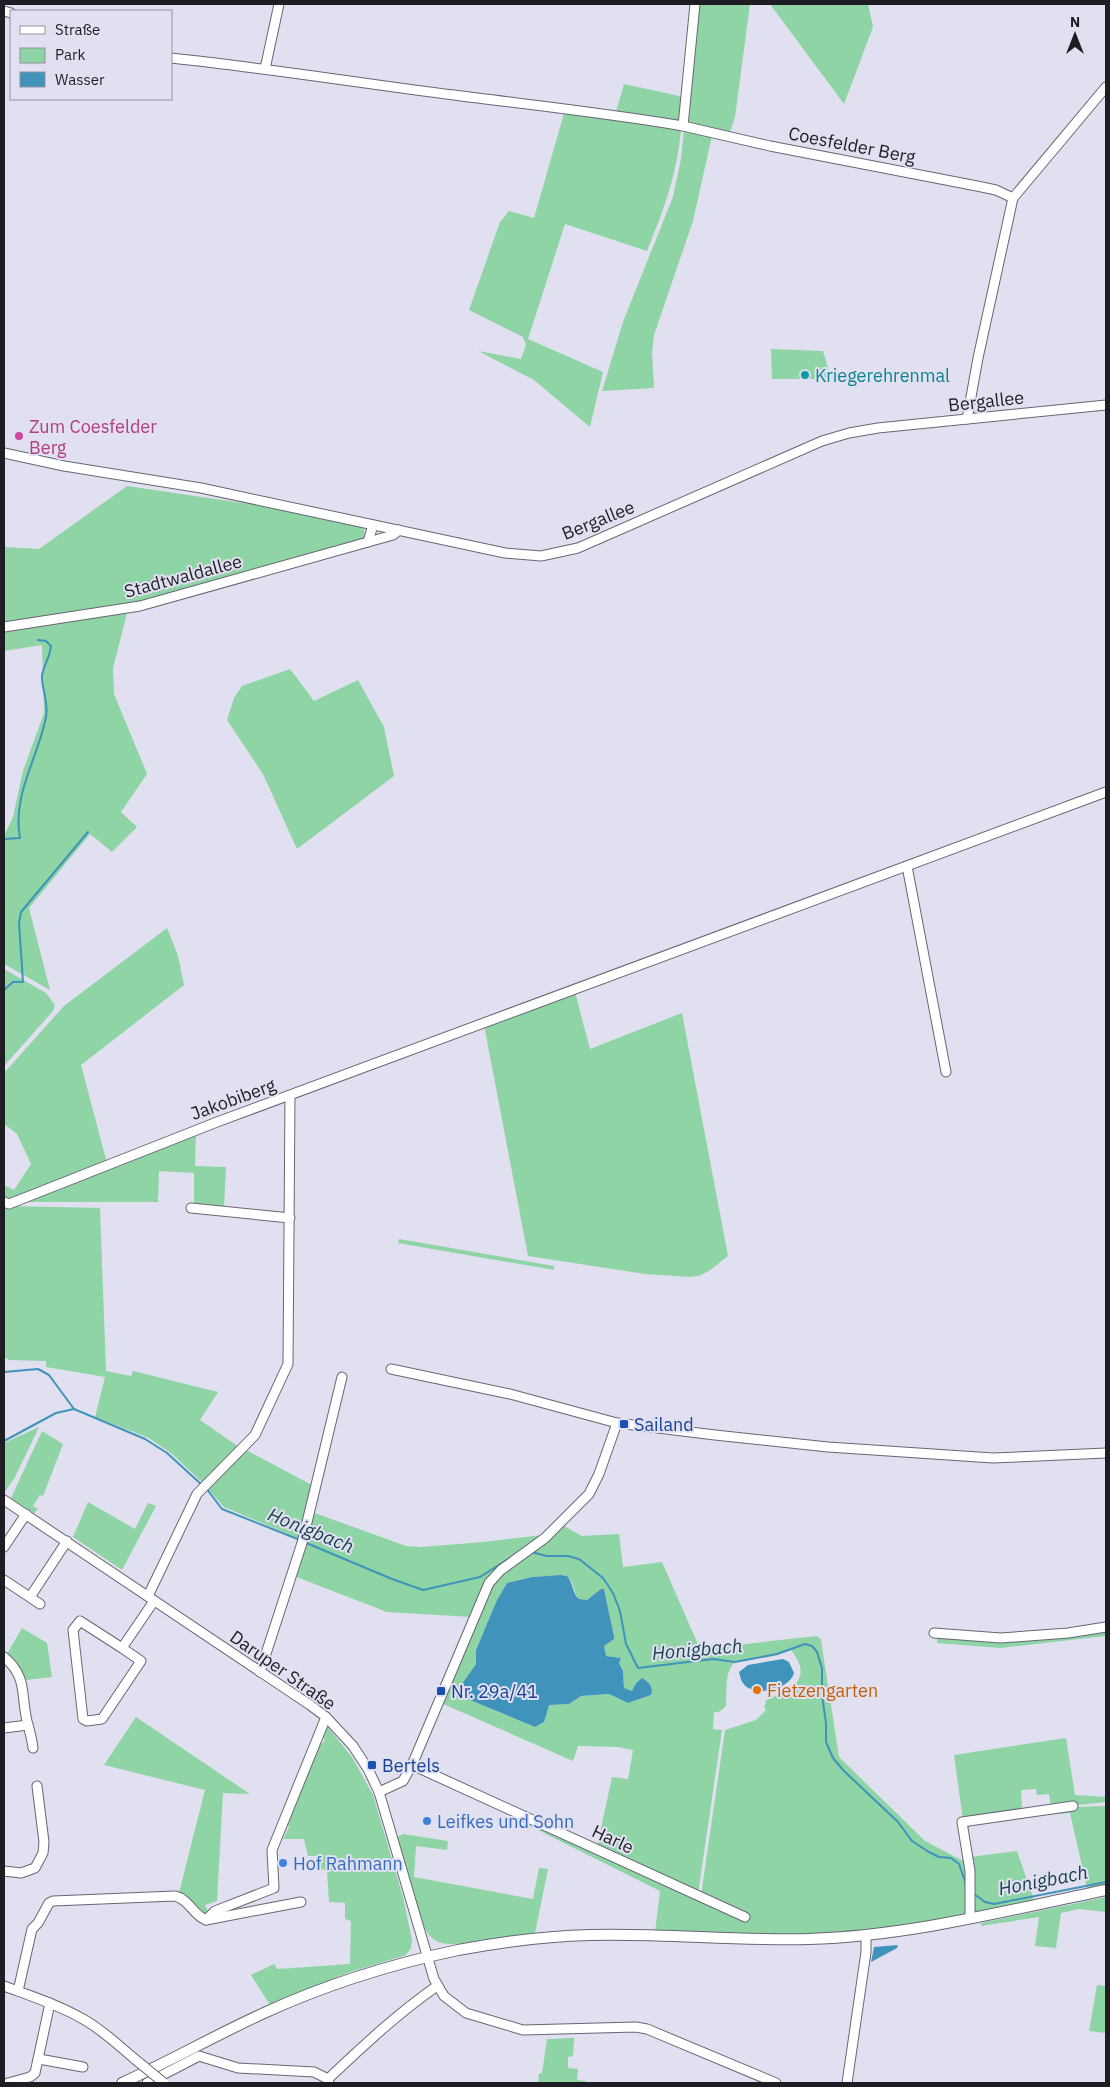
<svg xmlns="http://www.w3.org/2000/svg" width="1110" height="2087" font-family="'IBM Plex Sans',sans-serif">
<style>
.green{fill:#8ed4a5;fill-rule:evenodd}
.water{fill:#4093bb}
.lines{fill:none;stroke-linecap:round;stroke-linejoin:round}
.stream{stroke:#4093bb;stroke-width:2}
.minor-casing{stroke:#676674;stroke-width:11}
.major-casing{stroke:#676674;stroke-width:12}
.minor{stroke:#fff;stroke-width:9}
.major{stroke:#fff;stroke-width:10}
.minor-bridge-casing{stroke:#676674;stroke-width:11;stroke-linecap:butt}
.minor-bridge{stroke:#fff;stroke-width:9}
.culture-dot{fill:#0f9aa8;stroke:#e1e0f0;stroke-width:2}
.hotel-dot{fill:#d1479c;stroke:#e1e0f0;stroke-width:2}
.transit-dot{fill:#1a4fb4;stroke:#e1e0f0;stroke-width:2}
.food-dot{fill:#e8710a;stroke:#e1e0f0;stroke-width:2}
.shop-dot{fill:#3f7fe0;stroke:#e1e0f0;stroke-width:2}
.labels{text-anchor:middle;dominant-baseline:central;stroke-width:4;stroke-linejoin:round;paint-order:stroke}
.street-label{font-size:18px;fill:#1d1d23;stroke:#e1e0f0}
.culture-label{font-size:18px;fill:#0d838f;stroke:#e1e0f0;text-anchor:start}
.hotel-label{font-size:18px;fill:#b23c85;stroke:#e1e0f0;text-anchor:start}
.transit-label{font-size:18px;fill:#164399;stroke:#e1e0f0;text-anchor:start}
.food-label{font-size:18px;fill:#c56008;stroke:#e1e0f0;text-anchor:start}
.shop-label{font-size:18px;fill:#366cbe;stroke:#e1e0f0;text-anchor:start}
.water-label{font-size:19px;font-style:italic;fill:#193e50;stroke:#e1e0f0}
</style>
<rect width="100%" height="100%" fill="#e1e0f0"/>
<!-- green -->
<g class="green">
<path d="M697,4h53l-15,113 -6,18 -45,-10z"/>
<path d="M770,4h98l5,23 -29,77z"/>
<path d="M624,84l60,13 -3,26 -65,-11z"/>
<path d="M565,110l116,19c-4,46 -17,80 -34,122l-82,-27 -37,115 75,33 -13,55 -56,-47 -56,-29 43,8 5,-14 -3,-8 -54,-27 31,-88 9,-11 25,7z"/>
<path d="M684,130l28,6 -19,85 -39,114 -2,18 2,35 -52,3 21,-69 50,-125 8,-38z"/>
<path d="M771,349l52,2 8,28h-59z"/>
<path d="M127,486l142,21 95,20 1,13 -238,67 -123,18v-78l35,2z"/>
<path d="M127,613l-14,55 1,26 33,80 -26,38 16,15 -25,25 -22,-18 -61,74 21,82 -46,-26v-128l9,-19 10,-46 21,-58 -2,-68 -38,6v-23z"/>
<path d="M290,669l24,32 44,-21 26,47 10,49 -97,73 -34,-75 -36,-54 7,-22 8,-12z"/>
<path d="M167,928l11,28 6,29 -103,80 26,98 -98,39 -5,-3v-14l10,5 17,-26 -14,-30 -13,-10v-51l60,-67z"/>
<path d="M4,969l42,24 9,12 -2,6 -49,55z"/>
<path d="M575,992l15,57 92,-36 46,243 -19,15 -11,5 -9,1 -44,-3 -117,-18 -44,-231z"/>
<path d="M196,1133l-1,33 31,1 -2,41 -30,-3v-32l-35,-2 -1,31h-134z"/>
<path d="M4,1203l6,3 90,2 6,163 25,5 2,-5 85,21 -18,28 39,27 -35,37 -33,-31 -22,-15 -54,-21 10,-40 -59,-10v-6l-37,-1 -5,-3z"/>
<path d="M399,1239l155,27v4l-156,-27z"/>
<path d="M39,1427l-24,50 -11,16v-50z"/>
<path d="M42,1431l21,13 -20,52 -3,-1 -7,11 5,3 -4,4 -23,-15z"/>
<path d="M244,1449l68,36 -12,54 -76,-32 -17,-19z"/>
<path d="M88,1502l47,27 13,-26 8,3 -34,64 -49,-33z"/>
<path d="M312,1512l94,34 15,1 62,-5 60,-7 -45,34 -26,48 -85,-5 -93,-36z"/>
<path d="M564,1526l18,10 37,-2 4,33 39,-5 38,87 117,-13 4,4 18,117 86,84 40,21 2,11v42c-103,25 -207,21 -312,17l5,-41 -140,-70 1,-3 226,102 1,-4 -47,-21 24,-165 31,-10 10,-10 -2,-3 2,-4 -1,-2c25,-12 50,-20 26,-51l-13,5 -43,7c-11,9 -8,31 -9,44l-7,6h-5l-1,17 9,1 -24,164 -101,-47 15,-70 16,2 5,-29 -16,-3 -39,-1 -5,15 -132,-58 49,-118 12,-14 26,-16zM565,1575c10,6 7,16 14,24l8,1 14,-11h3l10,47 -1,3 -9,7 2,10 15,2 -2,5 4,8 1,17 8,4 4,-9 6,-5c7,4 12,9 9,17l-23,8 -19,-9 -28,2 -12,8 -21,1 -4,17 -9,5 -77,-32 -1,-4 19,-27v-14l21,-50 10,-17 25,-6z"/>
<path d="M22,1628l25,15 5,34 -26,3 -9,-16 -10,-10z"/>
<path d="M1106,1628v8l-106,12 -63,-5v-9l62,6z"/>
<path d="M136,1717l114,77 -27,-1 -6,108 -12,4 4,9 -4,4 -27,-25 2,-4 25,-99 -101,-25z"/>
<path d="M324,1723l28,34 21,38 30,102 9,43 -1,8 -5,7 -56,17 -80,33 -19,-30 23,-11 3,5 73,-5 1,-43 -6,-2v-16l-16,-1 -2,-32 -8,-1 -3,-13h-8l-4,-17h-21l6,-12 -3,-6 33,-79 4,1 2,-4 -6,-3z"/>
<path d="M1066,1738l9,57 31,2v5l-55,6 -2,-14 -12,1 -1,-6 -15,1 1,22 -59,8 -9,-65z"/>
<path d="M1106,1806v78l-19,4 -17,-75 -26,2v-3l29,-5z"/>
<path d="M403,1834l45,7 -1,9 -31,-4 -2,31 119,22 6,-31 9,1 -13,64 -80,11c-8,0 -16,0 -23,-6 -15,-13 -29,-79 -35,-101z"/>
<path d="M1017,1851l17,49 -63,15 -1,-58z"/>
<path d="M1106,1897v15l-27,-3 -18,4 -5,35 -21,-2 4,-29 -58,9v-3z"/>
<path d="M1097,1985l9,1v47l-17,-2z"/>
<path d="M574,2038l-1,18 -5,1v11l10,1 -1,11 9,1 -1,2h-47l1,-9 3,-1 5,-34z"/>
</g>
<!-- water -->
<g class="water">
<path d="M561,1575l6,1c7,9 5,17 12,23l8,1 14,-11h3l10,47v3l-10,7 2,10 15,2 -2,5 4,8 1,17 8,3 4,-8 6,-5c7,4 12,9 9,17l-23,8 -19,-9 -28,2 -12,8 -20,1 -5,17 -9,5 -77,-32 -1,-4 19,-27v-14l21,-50 10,-17 25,-6z"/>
<path d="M783,1659l6,3 5,11c-5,18 -43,24 -51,10 -2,-2 -3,-8 -4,-11l9,-7z"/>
<path d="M898,1945l-1,3 -26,14 3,-15z"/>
</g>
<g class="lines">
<!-- stream -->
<g class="stream">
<path d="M4,839l16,-1c-8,-43 18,-80 26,-121 3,-15 -5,-30 -4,-42 2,-10 8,-18 9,-29l-5,-5 -8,-1"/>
<path d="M4,990l9,-8h10l-4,-59 2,-11 67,-80"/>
<path d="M4,1372l34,-3 11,6 25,34 71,30 22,14 35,32"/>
<path d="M4,1441l52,-28 18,-4"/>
<path d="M206,1488l16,21 78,31"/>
<path d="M304,1542l88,37 31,11 57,-13 36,-23"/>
<path d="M531,1552l16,4h21l11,3 24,19 10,15 7,18 6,33 12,24 75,-9 22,3 42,-8 28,-10 7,2 5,6 5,16v27l4,28v19l7,16 10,12 55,52 14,19 17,11 10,5 12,1 8,6 8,23"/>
<path d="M974,1894l11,8 9,2 112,-22"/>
</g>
<!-- minor casing -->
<g class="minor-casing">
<g id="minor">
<path d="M4,11l7,2"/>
<path d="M171,58c95,10 188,25 283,37 77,10 153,18 229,31l12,-122"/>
<path d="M265,69l14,-65"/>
<path d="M683,126l87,20 207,40 19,4 17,8"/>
<path d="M967,419l11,-61 35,-160 93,-111"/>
<path d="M4,453l60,13 137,22 304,65 36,3 37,-8 244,-107 27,-8 29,-5 228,-23"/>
<path d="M368,542l25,-7 6,-5"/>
<path d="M4,627l136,-21 228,-64 5,-17"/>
<path d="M907,866l39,206"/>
<path d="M4,1202l5,2 208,-82 889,-330"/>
<path d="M191,1208l99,10"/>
<path d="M391,1369l119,25 107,29 98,12 113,12 165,11 113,-5"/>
<path d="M4,1500l306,205 16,12 27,29 15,23 11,23 55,187 10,17 22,17 57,17 113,-3 11,2 129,54"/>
<path d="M4,1547l22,-33"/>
<path d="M4,1580l36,24"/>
<path d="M148,1596l49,-102 58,-59 33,-71 2,-268"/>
<path d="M30,1597l37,-56"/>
<path d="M934,1633l67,5 67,-5 38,-6"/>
<path d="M122,1648l19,13 -39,58 -15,2 -4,-2 -10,-89 7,-9 42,27 32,-47"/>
<path d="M4,1657c25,21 16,40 24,68 2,7 4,15 5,23"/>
<path d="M260,1672l42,-129 40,-166"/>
<path d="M4,1728l24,-3"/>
<path d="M412,1765l333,152"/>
<path d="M379,1792l24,-11 9,-16 77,-182 12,-13 44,-32 44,-44 10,-20 18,-51"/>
<path d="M4,1871l17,2 14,-5 8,-15 1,-11 -7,-56"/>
<path d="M970,1918v-47l-8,-49 111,-16"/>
<path d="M206,1920l9,-9 59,-23 -2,-38 54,-133"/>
<path d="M4,1986c27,10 55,19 79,33 20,11 36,27 53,41"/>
<path d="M18,1991l14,-62 6,-6 11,-20 4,-2 122,-5c14,3 18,19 31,24l95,-18"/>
<path d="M39,2059l44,8"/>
<path d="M8,2083l22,-6 5,-4 15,-70"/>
<path d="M147,2083l52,-27 39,12 76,4 14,7"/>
<path d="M329,2083l-1,-4c36,-34 69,-65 109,-93"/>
<path d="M847,2083l19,-131v-17"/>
</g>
</g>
<!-- major casing -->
<g class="major-casing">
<path id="major" d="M122,2083c48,-22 94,-48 142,-70 61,-28 128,-49 194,-63 43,-8 87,-14 132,-15 73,-2 146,6 219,4 101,-3 199,-29 297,-49"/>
</g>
<!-- minor -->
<use href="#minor" class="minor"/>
<!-- major -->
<use href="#major" class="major"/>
<!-- minor-bridge casing -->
<g class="minor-bridge-casing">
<path id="minor-bridge" d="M136,2060l28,23"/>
</g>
<!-- minor-bridge -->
<use href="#minor-bridge" class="minor-bridge"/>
</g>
<!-- markers -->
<circle class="culture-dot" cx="805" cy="375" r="5"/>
<circle class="hotel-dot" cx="19" cy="436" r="5"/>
<g class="transit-dot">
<rect x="619" y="1419" width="10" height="10" rx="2.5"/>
<rect x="436" y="1686" width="10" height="10" rx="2.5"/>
<rect x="367" y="1760" width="10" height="10" rx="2.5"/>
</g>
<circle class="food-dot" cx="757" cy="1690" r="5"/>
<g class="shop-dot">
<circle cx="427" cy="1821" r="5"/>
<circle cx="283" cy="1863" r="5"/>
</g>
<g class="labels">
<!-- street labels -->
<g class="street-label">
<text transform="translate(852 145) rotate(11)">Coesfelder Berg</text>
<text transform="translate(986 401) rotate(-6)">Bergallee</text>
<text transform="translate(598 520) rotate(-22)">Bergallee</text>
<text transform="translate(183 576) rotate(-15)">Stadtwaldallee</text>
<text transform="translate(233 1099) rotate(-20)">Jakobiberg</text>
<text transform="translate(283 1670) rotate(35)">Daruper Straße</text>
<text transform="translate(613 1839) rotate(25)">Harle</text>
</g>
<!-- culture labels -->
<g class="culture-label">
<text x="815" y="375">Kriegerehrenmal</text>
</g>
<!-- hotel labels -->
<g class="hotel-label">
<text x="29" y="426">Zum Coesfelder<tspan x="29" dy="21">Berg</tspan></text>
</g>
<!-- transit labels -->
<g class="transit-label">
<text x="634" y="1424">Sailand</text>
<text x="451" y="1691">Nr. 29a/41</text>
<text x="382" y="1765">Bertels</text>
</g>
<!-- food labels -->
<g class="food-label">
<text x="767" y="1690">Fietzengarten</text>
</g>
<!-- shop labels -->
<g class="shop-label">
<text x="437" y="1821">Leifkes und Sohn</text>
<text x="293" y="1863">Hof Rahmann</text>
</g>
<!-- water labels -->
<g class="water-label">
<text transform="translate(311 1530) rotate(22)">Honigbach</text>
<text transform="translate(697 1649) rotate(-5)">Honigbach</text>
<text transform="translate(1043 1880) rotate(-11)">Honigbach</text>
</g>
</g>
<!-- border -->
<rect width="1110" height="2087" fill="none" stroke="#1d1d23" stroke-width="10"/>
<!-- legend -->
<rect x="10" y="10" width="162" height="90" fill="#e1e0f0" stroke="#93929e"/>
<rect x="20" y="26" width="25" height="8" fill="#ffffff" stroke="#93929e"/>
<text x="55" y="35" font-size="15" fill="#1d1d23">Straße</text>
<rect x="20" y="48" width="25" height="15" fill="#8ed4a5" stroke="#93929e"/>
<text x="55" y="60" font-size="15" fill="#1d1d23">Park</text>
<rect x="20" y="72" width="25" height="15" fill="#4093bb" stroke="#93929e"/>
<text x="55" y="85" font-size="15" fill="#1d1d23">Wasser</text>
<!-- north arrow -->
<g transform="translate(1075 35)" stroke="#e1e0f0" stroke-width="4" paint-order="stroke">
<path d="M0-4L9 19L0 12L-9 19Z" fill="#1d1d23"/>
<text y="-8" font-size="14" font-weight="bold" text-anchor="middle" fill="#1d1d23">N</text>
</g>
</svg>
